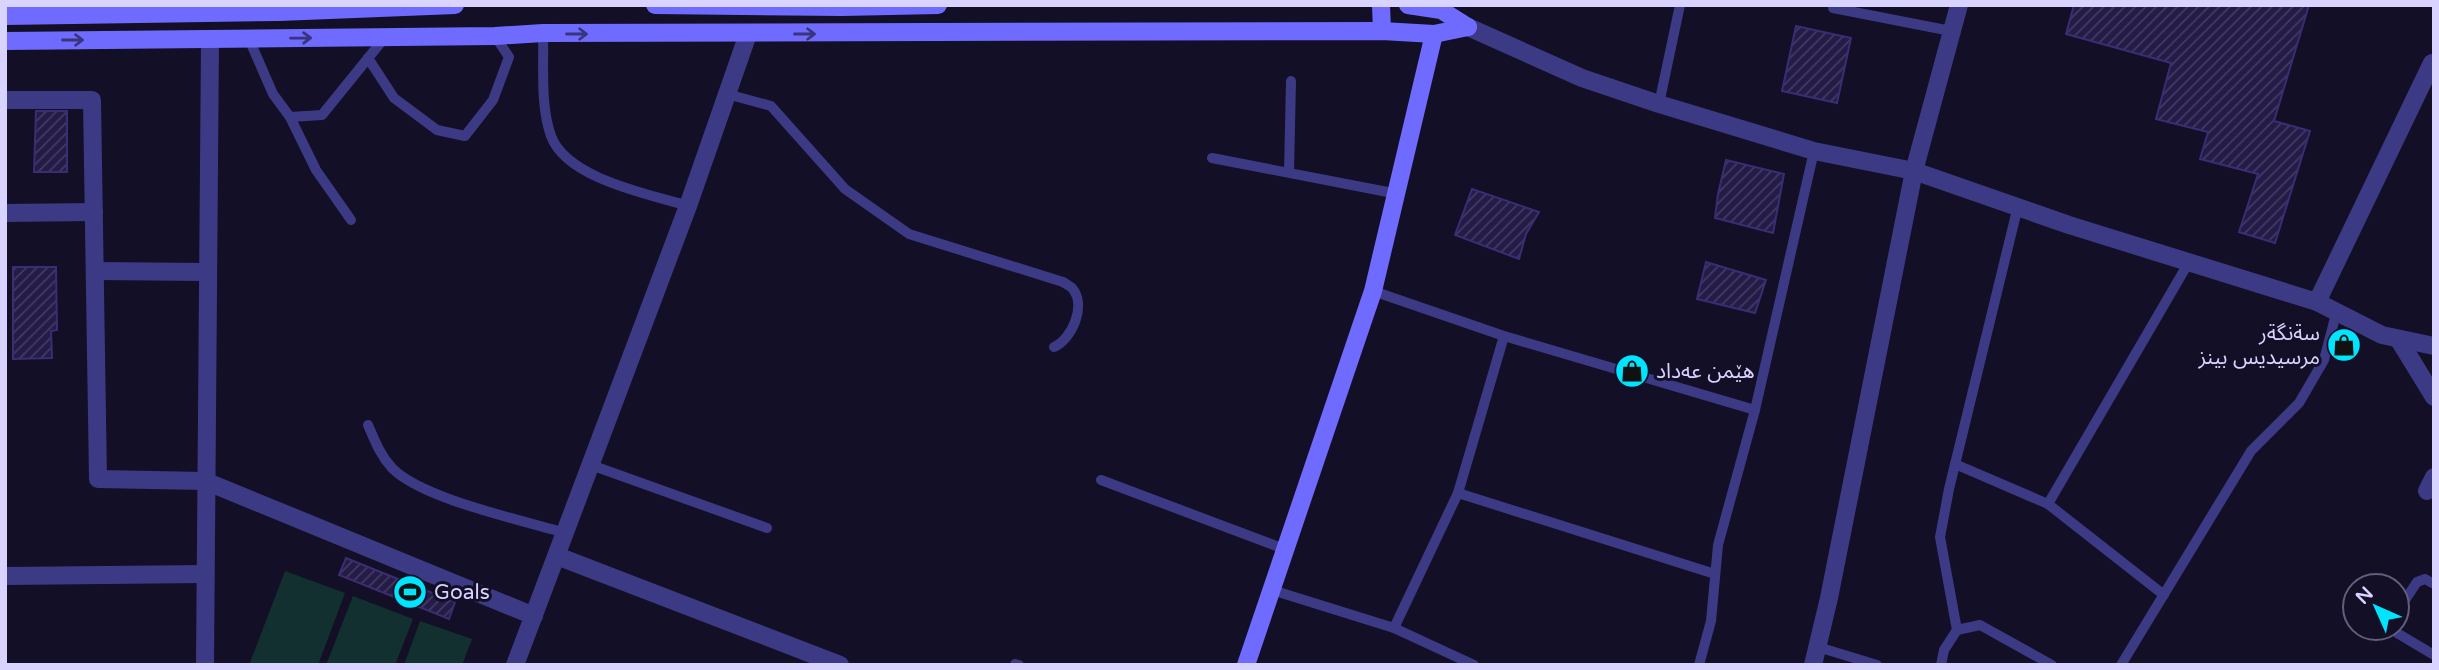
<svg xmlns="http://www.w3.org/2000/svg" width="2439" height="670" font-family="'Varela Round','Noto Sans Arabic',sans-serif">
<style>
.green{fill:#12302f}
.building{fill:url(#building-hatch);stroke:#3b2d73;stroke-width:2}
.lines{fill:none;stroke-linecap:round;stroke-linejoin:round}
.lane{stroke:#3d3a85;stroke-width:10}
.street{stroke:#3d3a85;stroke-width:18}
.secondary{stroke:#6f6bff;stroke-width:18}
.oneway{stroke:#38347d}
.labels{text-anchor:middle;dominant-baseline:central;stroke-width:6;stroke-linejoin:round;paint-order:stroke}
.poi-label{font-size:21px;fill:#d9d4ff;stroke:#130f26;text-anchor:start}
</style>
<defs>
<pattern id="building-hatch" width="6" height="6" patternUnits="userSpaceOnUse" patternTransform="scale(1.75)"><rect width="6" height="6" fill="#241b47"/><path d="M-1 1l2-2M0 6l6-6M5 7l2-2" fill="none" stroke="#433b63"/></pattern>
</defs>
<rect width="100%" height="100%" fill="#130f26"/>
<!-- green -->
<g class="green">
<path d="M285,571l60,22 -27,72h-69z"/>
<path d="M353,596l60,23 -18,46h-69z"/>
<path d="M420,621l52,18 -10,26h-58z"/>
</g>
<!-- building -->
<g class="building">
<path d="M2074,5h235l-35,116 36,10 -35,112 -36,-11 19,-58 -58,-15 8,-27 -52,-13 15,-56 -105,-29z"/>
<path d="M1796,26l55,12 -14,65 -55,-12z"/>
<path d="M36,111h31v61h-33z"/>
<path d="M1726,160l58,14 -11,59 -58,-15 3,-24z"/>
<path d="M1472,189l67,23 -13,22 -7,25 -64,-24z"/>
<path d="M1706,262l60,18 -11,33 -58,-14z"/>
<path d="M13,267h43l1,63 -6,1 1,27 -39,1z"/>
<path d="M346,558l109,44 -6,17 -110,-44z"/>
</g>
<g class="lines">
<!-- lane -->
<g class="lane">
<path d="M1833,8l118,23"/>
<path d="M543,33c1,33 -3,72 8,103 16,43 98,58 137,70"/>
<path d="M249,39l24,55 17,23 32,-2 64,-79"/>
<path d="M368,58l26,40 43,32 28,6 28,-36 16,-43 -14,-21"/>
<path d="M727,94l44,12 74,83 64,45 154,48c3,2 7,4 9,6 15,17 0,51 -18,59"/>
<path d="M1659,104l21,-99"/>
<path d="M290,117l26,53 35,50"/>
<path d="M1212,158l186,36"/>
<path d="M1289,172l2,-91"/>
<path d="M1373,291l131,45 251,74"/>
<path d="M368,425c7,16 12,30 24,43 30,31 130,52 173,65"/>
<path d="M1955,464l93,40 116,91"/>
<path d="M591,465l176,63"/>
<path d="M1101,480l186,70"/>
<path d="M1458,493l257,81"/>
<path d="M2048,504l141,-242"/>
<path d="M1272,590l122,38 80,37"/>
<path d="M2397,612l20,-30 8,-3 9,5"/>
<path d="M1394,628l64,-135 46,-157"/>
<path d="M2395,628l2,5 37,22"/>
<path d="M1957,630l-17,-93 9,-48 69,-283"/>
<path d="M1818,647l59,18"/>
<path d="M1015,664l4,1"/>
<path d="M1699,665l12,-44 7,-76 37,-135 59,-259"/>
<path d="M1941,665l3,-15 13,-20 23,-5 72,40"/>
<path d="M2121,665l130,-214 48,-48 25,-43 12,-46"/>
</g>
<!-- street -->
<g class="street">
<path d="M1468,27l114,51 77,26 155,47 100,20 155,54 248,77 65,33 52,11"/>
<path d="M5,100h87l6,379 107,2 329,135"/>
<path d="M5,213l89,-1"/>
<path d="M95,271l112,1"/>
<path d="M2317,302l115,-239"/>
<path d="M2399,340l35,57"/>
<path d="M2427,491l7,-14"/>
<path d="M557,556l283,109"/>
<path d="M5,576l200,-2"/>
<path d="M205,665l5,-625"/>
<path d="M515,665l173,-459 60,-172"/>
<path d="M1813,665l16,-67 85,-427 45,-166"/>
</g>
<!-- secondary -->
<g class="secondary">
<path d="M655,5l187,2 96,-2"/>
<path d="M1381,5l1,26"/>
<path d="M1408,5l33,5 27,17"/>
<path d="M5,16l274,-4 176,-7"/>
<path d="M5,41l490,-5 48,-3 839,-2 52,3 34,-7"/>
<path d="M1246,665l127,-374 61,-257"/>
</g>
</g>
<!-- one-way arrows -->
<defs><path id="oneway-shaft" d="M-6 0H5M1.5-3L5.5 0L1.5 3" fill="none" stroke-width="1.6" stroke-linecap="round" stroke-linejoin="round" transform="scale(1.75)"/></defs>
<g class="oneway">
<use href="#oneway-shaft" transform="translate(577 34)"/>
<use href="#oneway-shaft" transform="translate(805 34)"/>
<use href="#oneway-shaft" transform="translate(301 38) rotate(-1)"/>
<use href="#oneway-shaft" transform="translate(73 40)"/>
</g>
<!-- icons -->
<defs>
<g id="shop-disc" transform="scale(1.75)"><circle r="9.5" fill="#00e5ff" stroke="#130f26"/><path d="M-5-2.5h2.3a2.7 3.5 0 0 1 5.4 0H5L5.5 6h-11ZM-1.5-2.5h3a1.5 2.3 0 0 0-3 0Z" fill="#111"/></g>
<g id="stadium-disc" transform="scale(1.75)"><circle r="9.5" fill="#00e5ff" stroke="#130f26"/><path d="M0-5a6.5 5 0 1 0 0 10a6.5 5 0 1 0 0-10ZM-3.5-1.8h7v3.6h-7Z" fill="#111"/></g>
</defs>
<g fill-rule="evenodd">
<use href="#shop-disc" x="2344" y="345"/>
<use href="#shop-disc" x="1632" y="371"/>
<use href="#stadium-disc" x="410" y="592"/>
</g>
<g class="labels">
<!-- poi labels -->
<g class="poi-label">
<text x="2320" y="333" text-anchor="end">سةنگةر<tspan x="2320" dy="24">مرسيديس بينز</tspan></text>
<text x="1656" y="371">هێمن عەداد</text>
<text x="434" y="592">Goals</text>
</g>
</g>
<!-- border -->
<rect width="2439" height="670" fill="none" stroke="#d9d4ff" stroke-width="14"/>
<!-- north arrow -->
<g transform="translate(2376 607) rotate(315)"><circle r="33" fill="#130f26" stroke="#625e7d" stroke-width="2"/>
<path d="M0-5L12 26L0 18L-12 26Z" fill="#00e5ff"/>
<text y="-10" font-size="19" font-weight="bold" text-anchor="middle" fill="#d9d4ff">N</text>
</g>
</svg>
